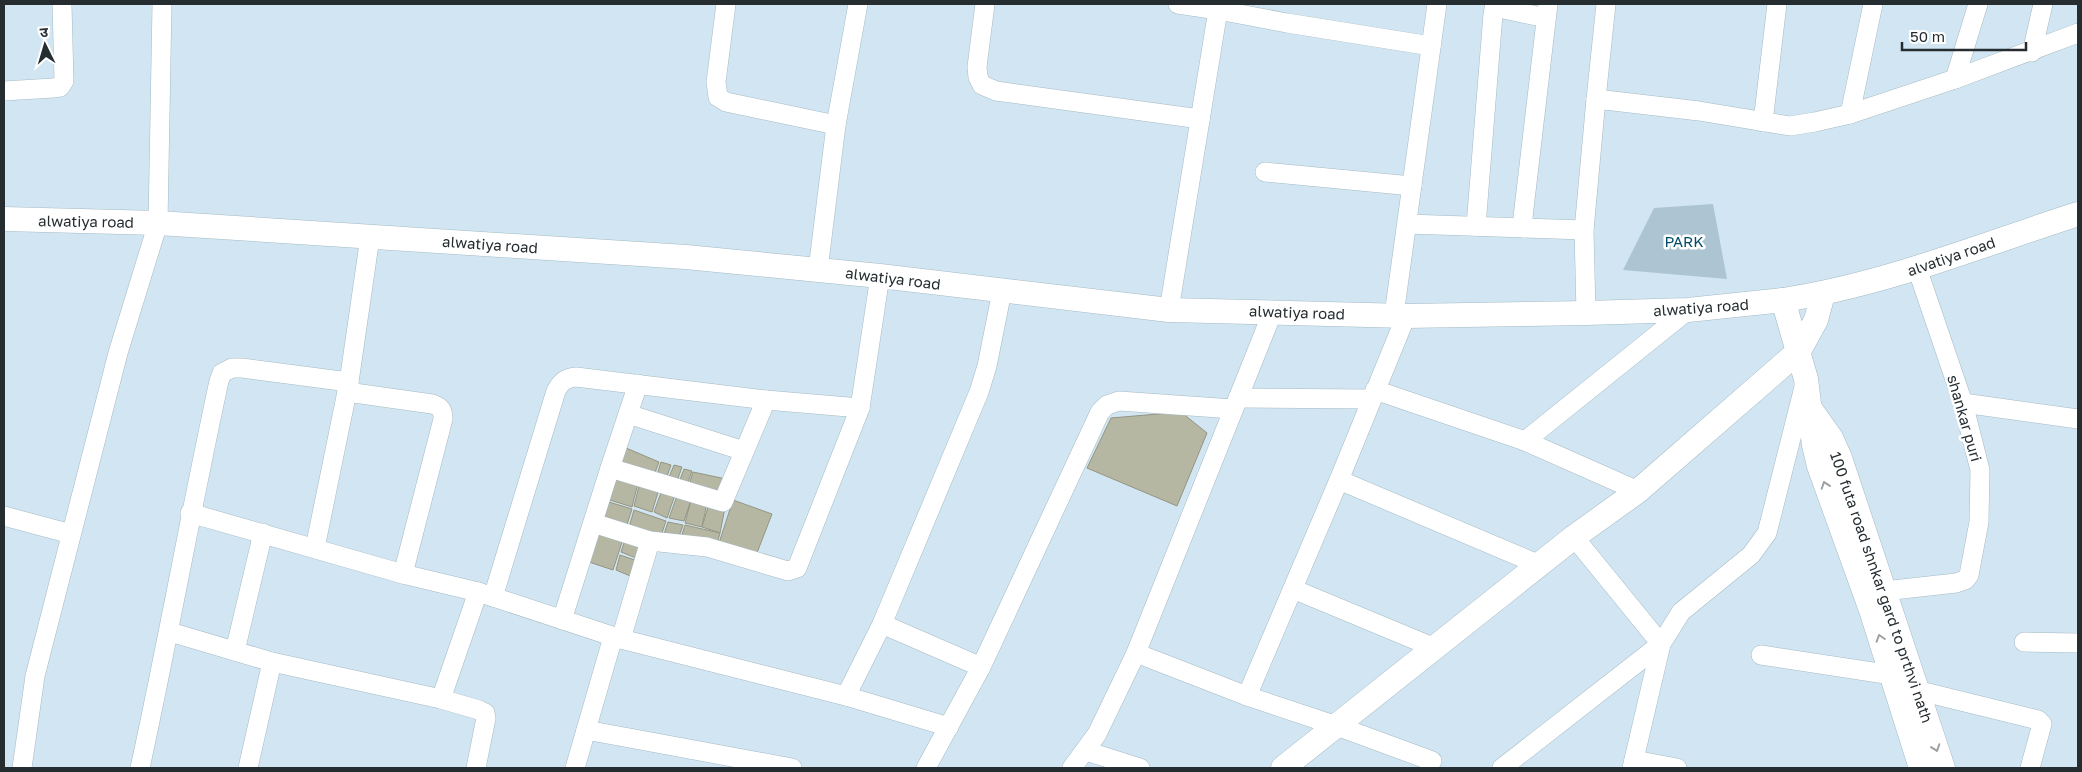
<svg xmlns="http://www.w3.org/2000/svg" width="2082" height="772" font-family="'Golos Text','Noto Sans Devanagari',sans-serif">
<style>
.green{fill:#adc5d2}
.building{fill:#b6b7a3;stroke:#949582}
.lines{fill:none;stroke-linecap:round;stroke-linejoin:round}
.minor-casing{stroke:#a5bac5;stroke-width:20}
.tertiary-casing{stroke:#a5bac5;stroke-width:25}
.minor{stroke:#fff;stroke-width:19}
.tertiary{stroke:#fff;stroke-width:24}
.oneway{stroke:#9da0a2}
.labels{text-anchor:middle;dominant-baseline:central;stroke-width:5;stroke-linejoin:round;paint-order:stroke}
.street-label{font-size:15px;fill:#252d31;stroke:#fff}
.park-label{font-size:15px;fill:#014d69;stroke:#fff}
</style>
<rect width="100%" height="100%" fill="#d1e6f2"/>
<!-- green -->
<path class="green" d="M1713,204l14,75 -104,-9 31,-62z"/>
<!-- building -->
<g class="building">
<path d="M1181,412l26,21 -30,73 -90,-38 24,-50z"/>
<path d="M626,448l33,14 -6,16 -35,-10z"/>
<path d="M661,462l10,3 -6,17 -9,-4z"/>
<path d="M674,465l8,2 -6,17 -9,-2z"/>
<path d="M684,469l8,2 -6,17 -8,-3z"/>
<path d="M693,472l33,7 -5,19 -33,-10z"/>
<path d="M617,476l21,7 -6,24 -22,-7z"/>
<path d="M640,482l19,7 -7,23 -18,-6z"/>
<path d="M662,490l13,5 -8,23 -13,-6z"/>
<path d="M677,496l14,4 -7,21 -15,-3z"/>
<path d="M691,500l16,3 -5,24 -17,-4z"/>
<path d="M733,500l39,14 -17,44 -36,-15z"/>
<path d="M609,502l23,7 -7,22 -23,-7z"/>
<path d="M709,504l16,4 -5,25 -18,-6z"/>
<path d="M634,510l32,11 -6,18 -32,-8z"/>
<path d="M668,522l15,3 -6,17 -15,-2z"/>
<path d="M685,525l35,8 -4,15 -36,-7z"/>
<path d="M597,528l27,8 -11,34 -27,-9z"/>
<path d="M626,537l20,6 -5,17 -20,-8z"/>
<path d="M620,555l21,7 -6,16 -19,-8z"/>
</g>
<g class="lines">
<!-- minor casing -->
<g class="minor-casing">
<g id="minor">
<path d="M726,4l-10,78 2,15 8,5 110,23 -18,145"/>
<path d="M985,4l-8,63 1,10 4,8 14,6 204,28"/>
<path d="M1218,10l69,13 144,23"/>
<path d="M2032,52l11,-48"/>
<path d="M1955,79l23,-75"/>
<path d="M4,91l49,-3 7,-1 4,-6 -2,-77"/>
<path d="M1596,99l10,-95"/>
<path d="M1850,114l23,-110"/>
<path d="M1763,122l14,-118"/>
<path d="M836,125l22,-121"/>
<path d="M1265,172l147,14"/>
<path d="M1407,224l177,6"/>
<path d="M1476,226l17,-212 1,-5 5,-1 47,10"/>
<path d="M1524,228l-1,-11 25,-213"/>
<path d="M1169,310l49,-300 -40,-6"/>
<path d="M1586,313l-2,-83 12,-131 103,12 91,15 25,-4 35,-8 105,-35 123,-46"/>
<path d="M1394,315l43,-311"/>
<path d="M1375,390l150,51 163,-131"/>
<path d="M347,392l85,12c9,3 11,6 11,15l-40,155"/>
<path d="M1238,398l133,1"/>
<path d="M1963,403l115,16"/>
<path d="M628,414l116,37"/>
<path d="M1525,441l113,50"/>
<path d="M610,468l28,-84"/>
<path d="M1339,480l201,85"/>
<path d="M190,513l213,61 75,18 143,47 225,57 36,-72 97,-232 8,-26 15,-75"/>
<path d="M4,516l67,18"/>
<path d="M593,523l57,18 57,6 81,24 9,-3 63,-160 20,-132"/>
<path d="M315,548l34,-166 21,-145"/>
<path d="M1293,589l142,59"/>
<path d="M1884,591l72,-8 9,-3 4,-5 10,-53 1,-52 -17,-67 -46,-135"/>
<path d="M493,597l63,-206c5,-9 9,-13 20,-14l190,23 94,8"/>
<path d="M562,620l48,-152 113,34 43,-102"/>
<path d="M882,624l99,43"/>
<path d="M170,632l102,30 169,37 38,11 6,3 1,5 -10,50"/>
<path d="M621,639l29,-98"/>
<path d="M2024,642l54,1"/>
<path d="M235,651l28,-118"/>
<path d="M1136,653l111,43 90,30 95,35"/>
<path d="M1761,655l131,20"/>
<path d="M1916,690l122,30 4,4 -12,44"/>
<path d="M846,696l103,31"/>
<path d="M1247,696l92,-216 67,-164"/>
<path d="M441,699l37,-107"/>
<path d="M586,730l206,38"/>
<path d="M1086,751l54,17"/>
<path d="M1634,760l43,8"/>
<path d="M22,768l13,-92 83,-323 40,-130 4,-219"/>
<path d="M140,768c28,-128 51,-258 79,-387l3,-8 10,-5h10l107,14"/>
<path d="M248,768l24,-106"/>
<path d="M575,768l38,-131"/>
<path d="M926,768l55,-101 119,-255 7,-7 12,-4 114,8"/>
<path d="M1072,768l25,-34 39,-81 137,-342"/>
<path d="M1502,768l159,-124 -87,-107"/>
<path d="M1632,768l29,-124 20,-32 70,-57 16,-22 37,-146"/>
</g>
</g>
<!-- tertiary casing -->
<g class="tertiary-casing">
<g id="tertiary">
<path d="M4,219l154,4 528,34 194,19 289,34 237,6 180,-3 102,-3 95,-10"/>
<path d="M1811,410l20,28 9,20 103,310"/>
<path d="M1283,768l291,-231 64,-46 161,-140 17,-31 7,-26"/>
<path d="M1921,768l-50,-158 -52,-144 -5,-21 -8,-66 -23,-79c101,-15 198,-55 295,-86"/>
</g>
</g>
<!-- minor -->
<use href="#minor" class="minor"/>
<!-- tertiary -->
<use href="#tertiary" class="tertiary"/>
</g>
<!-- one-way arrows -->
<defs><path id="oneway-chevron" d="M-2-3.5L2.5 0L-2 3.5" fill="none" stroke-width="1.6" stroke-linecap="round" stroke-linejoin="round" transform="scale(1.25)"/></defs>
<g class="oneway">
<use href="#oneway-chevron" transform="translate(1825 485) rotate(-109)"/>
<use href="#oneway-chevron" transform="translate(1880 638) rotate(-108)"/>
<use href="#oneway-chevron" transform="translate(1936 748) rotate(71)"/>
</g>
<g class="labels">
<!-- street labels -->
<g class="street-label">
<text transform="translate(86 221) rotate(1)">alwatiya road</text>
<text transform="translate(490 244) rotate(4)">alwatiya road</text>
<text transform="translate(1951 256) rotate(-19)">alvatiya road</text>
<text transform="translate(893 278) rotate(7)">alwatiya road</text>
<text transform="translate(1701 307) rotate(-4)">alwatiya road</text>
<text transform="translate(1297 312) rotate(2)">alwatiya road</text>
<text transform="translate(1965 418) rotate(74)">shankar puri</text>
<text transform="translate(1882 587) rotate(71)">100 futa road shnkar gard to prthvi nath</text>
</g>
<!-- park labels -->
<g class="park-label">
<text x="1684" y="241">PARK</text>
</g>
</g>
<!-- border -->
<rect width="2082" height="772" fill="none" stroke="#252d31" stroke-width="10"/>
<!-- north arrow -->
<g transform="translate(45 45) rotate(355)" stroke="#ffffff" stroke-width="4" paint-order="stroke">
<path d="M0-4L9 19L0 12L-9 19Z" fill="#252d31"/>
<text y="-8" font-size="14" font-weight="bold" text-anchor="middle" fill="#252d31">उ</text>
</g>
<!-- scale -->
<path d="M1902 42v8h124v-8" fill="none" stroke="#252d31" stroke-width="2.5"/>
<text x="1910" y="42" font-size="15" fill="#252d31" stroke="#ffffff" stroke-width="4" paint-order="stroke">50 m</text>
</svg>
